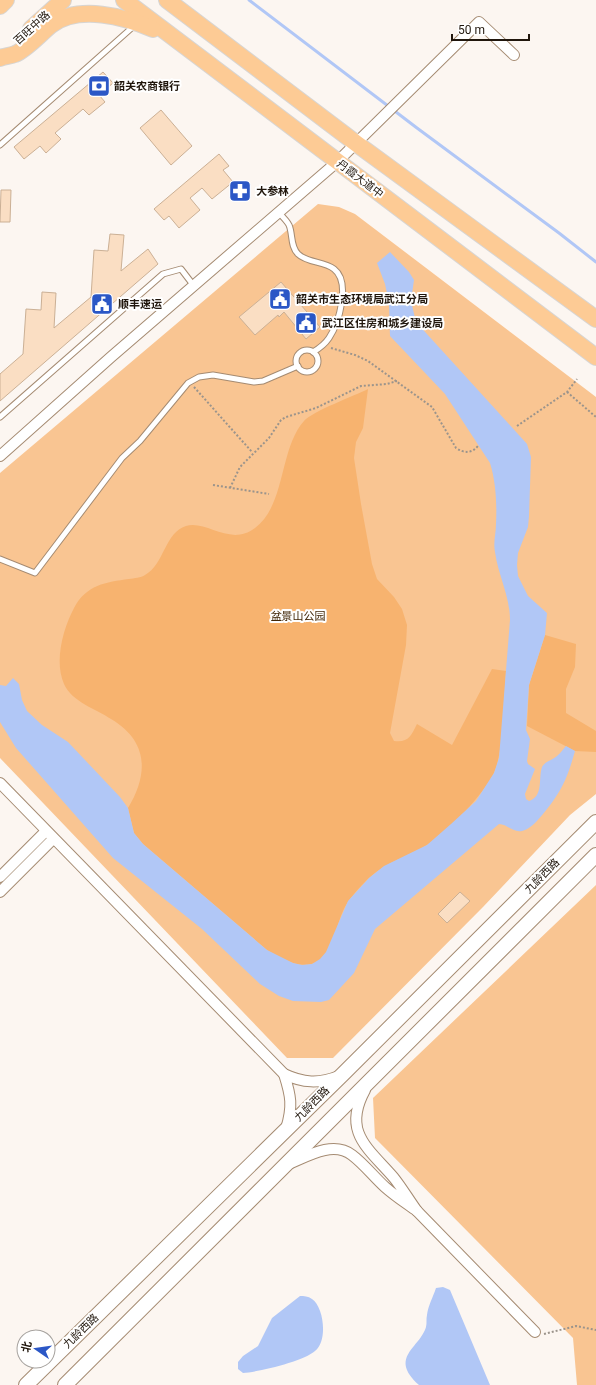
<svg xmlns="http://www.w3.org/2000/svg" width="596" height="1385" font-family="Roboto,'Noto Sans SC',sans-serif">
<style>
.green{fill:#f9c592}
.forest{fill:#f7b36f}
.water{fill:#b1c7f6}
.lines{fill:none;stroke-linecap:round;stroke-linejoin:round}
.stream{stroke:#b1c7f6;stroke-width:3}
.building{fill:#fadec3;stroke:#cbb095}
.lane-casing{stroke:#a58b72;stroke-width:7}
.street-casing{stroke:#a58b72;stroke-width:12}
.secondary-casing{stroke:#a58b72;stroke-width:16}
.primary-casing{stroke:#d7d5d3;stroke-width:18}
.path{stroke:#9b948c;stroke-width:2;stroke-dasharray:2 2;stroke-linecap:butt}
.lane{stroke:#fff;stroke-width:5}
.street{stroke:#fff;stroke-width:10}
.secondary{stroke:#fff;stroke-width:14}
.primary{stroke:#fdcb95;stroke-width:16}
.labels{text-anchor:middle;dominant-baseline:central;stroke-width:4;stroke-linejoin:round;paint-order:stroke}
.street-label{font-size:11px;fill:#20160c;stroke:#fff}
.poi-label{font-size:11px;font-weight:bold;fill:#20160c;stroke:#fff;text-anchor:start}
.park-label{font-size:11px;fill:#412607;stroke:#fff}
</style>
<rect width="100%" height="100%" fill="#fcf6f1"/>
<!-- green -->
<g class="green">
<path d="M318,204l21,3 16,7 241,183v397l-26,21 -87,92 -150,151h-46l-287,-300v-285z"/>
<path d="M596,885v500h-19l-4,-47 -198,-200 -2,-40z"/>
</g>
<!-- forest -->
<g class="forest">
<path d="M368,389l-5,39 -7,14 -2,16 7,46 11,60 5,15 17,18 8,12 5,16 -1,20 -16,88 4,8c14,2 17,-5 23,-17l35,21 40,-76 14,2c-2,26 -2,80 -12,102 -11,22 -46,59 -67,72 -19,12 -41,17 -58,33 -9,9 -21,21 -26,33 -7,15 -9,38 -23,49 -17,12 -38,-1 -53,-10l-124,-106 -9,-11 -6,-25c21,-35 20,-67 -17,-89 -15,-10 -39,-17 -47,-35 -10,-23 -1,-55 10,-76 12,-23 32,-26 55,-29 5,-1 12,-1 16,-4 19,-10 20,-43 41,-49 21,-6 44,21 69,2 31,-23 24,-79 49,-107 9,-10 50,-25 64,-32z"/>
<path d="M545,635l31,9 -1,23 -9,22v24l30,18v21l-21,-1 -48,-25 2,-41z"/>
</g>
<!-- water -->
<g class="water">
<path d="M390,252l19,20 5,8 -3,21 5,21 111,122 4,13 -2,59 -1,11 -10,26 -1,12 1,11 10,20 19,17 -2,22 -16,50 -3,45 4,9 -3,22 1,3 7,5 -10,25 1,5 3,2c15,-5 9,-23 13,-34 3,-6 11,-7 15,-11 4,-3 6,-7 9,-10l9,5c-8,28 -13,40 -32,63 -5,6 -11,13 -18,16 -11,5 -17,-6 -26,-6l-124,105 -21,44 -25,27 -8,2 -28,-1 -14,-5 -19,-12 -58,-55 -89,-71 -97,-110 -16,-26v-37l6,1 7,-8 6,6 3,16 5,11 15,14 26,17 52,55 8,11 6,25 9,11 124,106 26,13 9,2 10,-1 8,-5 6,-7 22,-51 21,-23 15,-12 43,-21 24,-21 25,-23 18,-28 5,-15 11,-138c0,-24 -12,-45 -15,-68 -2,-9 1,-19 1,-28 1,-19 0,-42 -6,-61l-45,-69 -55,-58 -1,-33 -4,-19 -8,-21z"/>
<path d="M443,1287l7,3 40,95h-71c-31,-28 1,-37 7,-58 1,-4 0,-8 1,-12 1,-9 6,-18 9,-27z"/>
<path d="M300,1296c4,0 8,0 12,3 12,8 16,42 3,52 -11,10 -56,21 -72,22l-5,-4v-7l5,-6 15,-10 14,-28z"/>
</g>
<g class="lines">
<!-- stream -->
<path class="stream" d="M249,0l168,128 142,105 37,29"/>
</g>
<!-- building -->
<g class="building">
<path d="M103,72l10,11 -14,12 6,7 -16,13 -6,-6 -28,24 6,6 -15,14 -6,-7 -16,13 -10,-12z"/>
<path d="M161,110l31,36 -21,19 -31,-37z"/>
<path d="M219,154l10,12 -6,4 10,12 -21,17 -10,-11 -12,10 10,12 -21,18 -10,-12 -5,4 -10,-11z"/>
<path d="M1,190h10l-1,32h-10z"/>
<path d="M110,234l14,1 -3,36 27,-22 10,15 -158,137v-27l23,-20 3,-45 15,1 1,-18 14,1 -2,35 37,-31 3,-47 14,1z"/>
<path d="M281,282l39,45 -14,12 -22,-27 -5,5 -1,-2 -23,20 -16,-18z"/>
<path d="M460,892l10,9 -23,22 -9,-9z"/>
</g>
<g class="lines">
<!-- lane casing -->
<g class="lane-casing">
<g id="lane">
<path d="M0,145l135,-120"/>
<path d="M279,213c4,4 8,8 10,12 4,9 1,21 9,29 9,9 26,7 36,15 17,13 5,54 -5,69 -4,6 -9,10 -16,14"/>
<circle cx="307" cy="361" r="11"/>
<path d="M0,417l163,-143 18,-5 13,17"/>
<path d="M0,559l35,14 87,-115 18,-17 48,-58 11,-6 14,-2 41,7 9,-1 35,-15"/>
</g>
</g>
<!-- street casing -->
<g class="street-casing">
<g id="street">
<path d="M0,456l111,-99 226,-195 142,-140 35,33"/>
<path d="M0,783l284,291"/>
<path d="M0,877l46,-46"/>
<path d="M0,892l53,-53"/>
<path d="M286,1129c7,-23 5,-33 -2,-55 19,9 35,10 55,2"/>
<path d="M291,1163c18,-8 43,-22 61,-8 12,9 22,22 33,32 10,9 21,16 32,24 -8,-11 -15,-23 -23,-33 -26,-30 -52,-46 -29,-88"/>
<path d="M417,1211l118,121"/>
</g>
</g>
<!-- secondary casing -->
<g class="secondary-casing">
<g id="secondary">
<path d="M26,1385l317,-311 253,-252"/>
<path d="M65,1385l531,-530"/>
</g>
</g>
<!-- primary casing -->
<g class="primary-casing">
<g id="primary">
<path d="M124,0l472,357"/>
<path d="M167,0l190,144 239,175"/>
<path d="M0,6l6,-6"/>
<path d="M31,29l32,-29"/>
<path d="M0,58c5,-2 10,-2 15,-4 11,-4 26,-21 36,-29 28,-21 74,-8 102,4"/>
</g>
</g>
<!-- path -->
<g class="path">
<path d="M331,348l24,7 13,6 64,46 24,41c8,5 15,6 22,-2"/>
<path d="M194,387l58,65"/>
<path d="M567,392l29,25"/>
<path d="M517,426l50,-34 10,-13"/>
<path d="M213,485l56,9"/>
<path d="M230,488l10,-21 29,-29 12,-18 5,-3 30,-9 45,-22 26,-2 10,-3"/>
<path d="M544,1334l32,-8 20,4"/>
</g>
<!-- lane -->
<use href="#lane" class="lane"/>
<!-- street -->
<use href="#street" class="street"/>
<!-- secondary -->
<use href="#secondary" class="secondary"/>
<!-- primary -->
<use href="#primary" class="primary"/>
</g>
<!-- icons -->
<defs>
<g id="bank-square" transform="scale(1.15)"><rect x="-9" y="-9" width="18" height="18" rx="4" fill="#2b57c6" stroke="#fff"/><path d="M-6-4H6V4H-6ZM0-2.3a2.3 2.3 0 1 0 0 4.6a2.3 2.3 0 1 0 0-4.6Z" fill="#fff"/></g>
<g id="pharmacy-square" transform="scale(1.15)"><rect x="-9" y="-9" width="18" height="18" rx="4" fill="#2b57c6" stroke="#fff"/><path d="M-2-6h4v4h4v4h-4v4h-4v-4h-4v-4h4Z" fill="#fff"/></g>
<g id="civic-square" transform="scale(1.15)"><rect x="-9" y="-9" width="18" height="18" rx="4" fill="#2b57c6" stroke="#fff"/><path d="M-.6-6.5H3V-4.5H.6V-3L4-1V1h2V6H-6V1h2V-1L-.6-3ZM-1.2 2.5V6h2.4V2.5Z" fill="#fff"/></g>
</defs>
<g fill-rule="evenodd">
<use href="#bank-square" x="99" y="86"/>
<use href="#pharmacy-square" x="240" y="191"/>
<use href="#civic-square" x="280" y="299"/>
<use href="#civic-square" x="102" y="304"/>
<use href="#civic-square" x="306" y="323"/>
</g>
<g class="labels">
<!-- street labels -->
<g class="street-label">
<text transform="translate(32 28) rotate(-42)">百旺中路</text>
<text transform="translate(360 179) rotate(37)">丹霞大道中</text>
<text transform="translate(542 876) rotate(-45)">九龄西路</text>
<text transform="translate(312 1104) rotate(-45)">九龄西路</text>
<text transform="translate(81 1331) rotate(-44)">九龄西路</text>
</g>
<!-- poi labels -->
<g class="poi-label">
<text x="114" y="86">韶关农商银行</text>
<text x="256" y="191">大参林</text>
<text x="296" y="299">韶关市生态环境局武江分局</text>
<text x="118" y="304">顺丰速运</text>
<text x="322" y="323">武江区住房和城乡建设局</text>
</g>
<!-- park labels -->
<g class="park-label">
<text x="298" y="616">盆景山公园</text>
</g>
</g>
<!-- north arrow -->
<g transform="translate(36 1349) rotate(283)"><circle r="19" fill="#ffffff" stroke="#a6a29e"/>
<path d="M0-3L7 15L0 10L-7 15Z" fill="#2b57c6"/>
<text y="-6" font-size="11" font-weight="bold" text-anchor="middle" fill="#20160c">北</text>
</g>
<!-- scale -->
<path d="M452 34v6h77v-6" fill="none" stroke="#20160c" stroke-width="2"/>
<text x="458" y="34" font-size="12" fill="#20160c" stroke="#ffffff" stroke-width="3" paint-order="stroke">50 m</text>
</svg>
